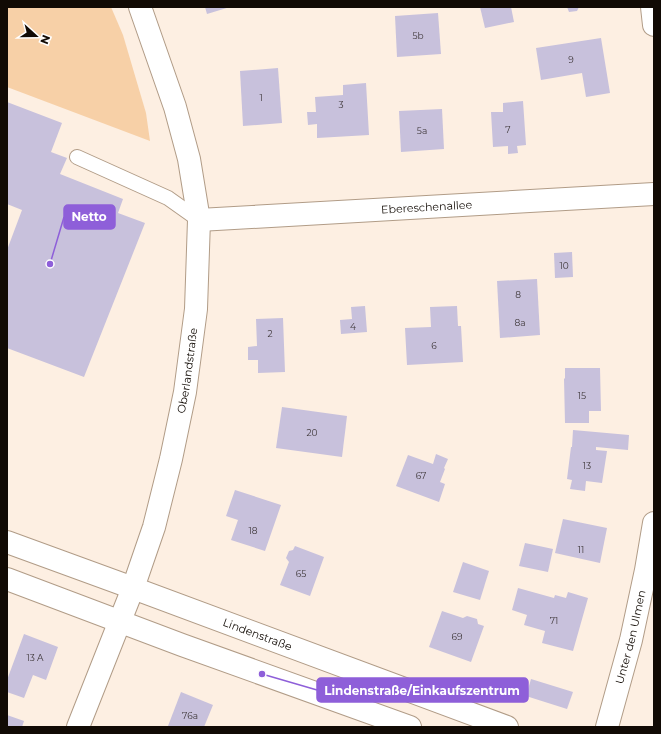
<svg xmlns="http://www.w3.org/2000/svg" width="661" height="734" font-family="Montserrat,sans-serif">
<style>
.green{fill:#f7d0a7}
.building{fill:#c8c1dc}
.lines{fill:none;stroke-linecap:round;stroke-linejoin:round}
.lane-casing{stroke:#b19c87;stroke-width:16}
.street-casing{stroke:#b19c87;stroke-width:24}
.secondary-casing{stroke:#b19c87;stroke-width:24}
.lane{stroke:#fff;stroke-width:14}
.street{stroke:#fff;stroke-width:22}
.secondary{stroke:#fff;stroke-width:22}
.labels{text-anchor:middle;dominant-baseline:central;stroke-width:3.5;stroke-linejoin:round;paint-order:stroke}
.number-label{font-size:9px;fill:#3f383a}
.street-label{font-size:11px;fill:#110a04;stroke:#fff}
.leader{fill:none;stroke:#8e5fd9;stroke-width:1.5}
.callout-dot{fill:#8e5fd9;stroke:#fff;stroke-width:1.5}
.callout{fill:#8e5fd9;stroke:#8e5fd9;stroke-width:1.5}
.callout-label{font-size:12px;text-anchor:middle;font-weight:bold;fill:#fff}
</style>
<rect width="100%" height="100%" fill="#fdefe2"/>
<!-- green -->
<path class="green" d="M7,7h104l12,28 23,78 4,28 -143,-54z"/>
<!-- building -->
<g class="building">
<path d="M205,7h25l-23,7z"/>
<path d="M480,7h31l3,15 -29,6z"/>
<path d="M567,7h12l-2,4 -8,1z"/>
<path d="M438,13l3,41 -44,3 -2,-41z"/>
<path d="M601,38l9,55 -24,4 -4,-24 -41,7 -5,-32z"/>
<path d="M278,68l4,55 -39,3 -3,-55z"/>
<path d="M366,83l3,52 -52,3v-14l-9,1 -1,-13h9l-1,-15 28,-2v-10z"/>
<path d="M523,101l3,44 -9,1 1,7 -10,1v-8l-15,1 -2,-35h12v-9z"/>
<path d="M7,102l55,21 -11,29 16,6 -7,16 63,25 -5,14 27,10 -61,154 -77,-29v-98l15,-40 -15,-6z"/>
<path d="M442,109l2,40 -43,3 -2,-41z"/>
<path d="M572,252l1,25 -18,1 -1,-25z"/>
<path d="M537,279l3,56 -40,3 -3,-57z"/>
<path d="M365,306l2,26 -26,2 -1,-14 12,-1 -1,-12z"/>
<path d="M457,306l1,20h3l2,36 -56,3 -2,-37 26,-1 -1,-20z"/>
<path d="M283,318l2,54 -27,1v-13h-10v-13l9,-1 -1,-27z"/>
<path d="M565,368h35l1,43h-12v12h-24l-1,-44 1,-1z"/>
<path d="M282,407l65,9 -5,41 -66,-9z"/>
<path d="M573,430l56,5 -1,15 -32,-3v3l11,1 -5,32 -16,-2 -1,10 -15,-2 2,-9 -5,-1 4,-32h1z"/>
<path d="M436,454l12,5 -4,9 1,1 -5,13 5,2 -6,18 -43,-16 12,-31 25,9z"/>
<path d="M235,490l46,15 -16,46 -34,-11 7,-20 -12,-4z"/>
<path d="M563,519l44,9 -7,35 -45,-10z"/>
<path d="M525,543l28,6 -5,23 -29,-6z"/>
<path d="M295,546l29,11 -14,39 -30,-11 9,-23 -3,-4 3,-7 4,-1z"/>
<path d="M463,562l26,9 -9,29 -27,-8z"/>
<path d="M518,588l36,10 1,-3 11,3 2,-6 20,6 -15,53 -31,-8 3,-12 -21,-6 3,-10 -15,-5z"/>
<path d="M442,611l21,7 4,-2 10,3 1,5 6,2 -13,36 -42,-15z"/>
<path d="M24,634l34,13 -12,33 -13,-5 -9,23 -17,-6v-12z"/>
<path d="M531,679l42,13 -6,17 -41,-13z"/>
<path d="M181,692l32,13 -9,22h-32l-4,-1z"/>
<path d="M7,715l17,6 -2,6h-15z"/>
</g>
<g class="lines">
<!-- lane casing -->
<g class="lane-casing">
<path id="lane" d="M77,157l91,41 31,22"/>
</g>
<!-- street casing -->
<g class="street-casing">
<g id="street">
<path d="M652,7l2,18"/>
<path id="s1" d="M199,220l455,-26"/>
<path id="s2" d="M78,727l55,-139 21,-61 17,-68 14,-67 11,-83 3,-89 -10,-61 -14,-52 -35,-100"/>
<path id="s3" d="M607,727l24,-87 15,-70 8,-47"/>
</g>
</g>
<!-- secondary casing -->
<g class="secondary-casing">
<g id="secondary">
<path id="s4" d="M7,542l126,46 374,139"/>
<path d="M7,579l175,66 228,82"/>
</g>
</g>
<!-- lane -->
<use href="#lane" class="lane"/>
<!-- street -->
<use href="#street" class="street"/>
<!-- secondary -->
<use href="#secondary" class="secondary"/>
</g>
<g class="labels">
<!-- number labels -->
<g class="number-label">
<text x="418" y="35">5b</text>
<text x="571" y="59">9</text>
<text x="261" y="97">1</text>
<text x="341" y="104">3</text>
<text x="508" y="129">7</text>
<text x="422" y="130">5a</text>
<text x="564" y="265">10</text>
<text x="518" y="294">8</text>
<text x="520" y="322">8a</text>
<text x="353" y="326">4</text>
<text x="270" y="333">2</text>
<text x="434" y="345">6</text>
<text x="582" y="395">15</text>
<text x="312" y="432">20</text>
<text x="587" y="465">13</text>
<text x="421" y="475">67</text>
<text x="253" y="530">18</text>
<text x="581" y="549">11</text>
<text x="301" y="573">65</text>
<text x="554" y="620">71</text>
<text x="457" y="636">69</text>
<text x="35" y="657">13 A</text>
<text x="190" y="715">76a</text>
</g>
<!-- street labels -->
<g class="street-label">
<text stroke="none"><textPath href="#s1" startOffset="228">Ebereschenallee</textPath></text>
<text stroke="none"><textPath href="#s2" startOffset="374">Oberlandstraße</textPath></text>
<text stroke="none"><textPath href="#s4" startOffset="267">Lindenstraße</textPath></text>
<text stroke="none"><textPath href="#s3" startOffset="93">Unter den Ulmen</textPath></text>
</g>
</g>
<!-- callouts -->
<path class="leader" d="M50 264L64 217M262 674L317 690"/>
<g class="callout-dot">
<circle cx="50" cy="264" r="4"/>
<circle cx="262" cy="674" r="4"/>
</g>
<g class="callout">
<rect x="64" y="205" width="51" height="24" rx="4"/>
<rect x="317" y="678" width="211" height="24" rx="4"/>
</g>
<g class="callout-label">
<text x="89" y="221">Netto</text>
<text x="422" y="695">Lindenstraße/Einkaufszentrum</text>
</g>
<!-- border -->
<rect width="661" height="734" fill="none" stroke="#110a04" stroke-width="16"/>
<!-- north arrow -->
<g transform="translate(36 36) rotate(111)" stroke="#ffffff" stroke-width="3" paint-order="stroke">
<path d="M0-3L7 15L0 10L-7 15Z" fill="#110a04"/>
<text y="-6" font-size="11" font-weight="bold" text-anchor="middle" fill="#110a04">N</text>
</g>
</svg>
